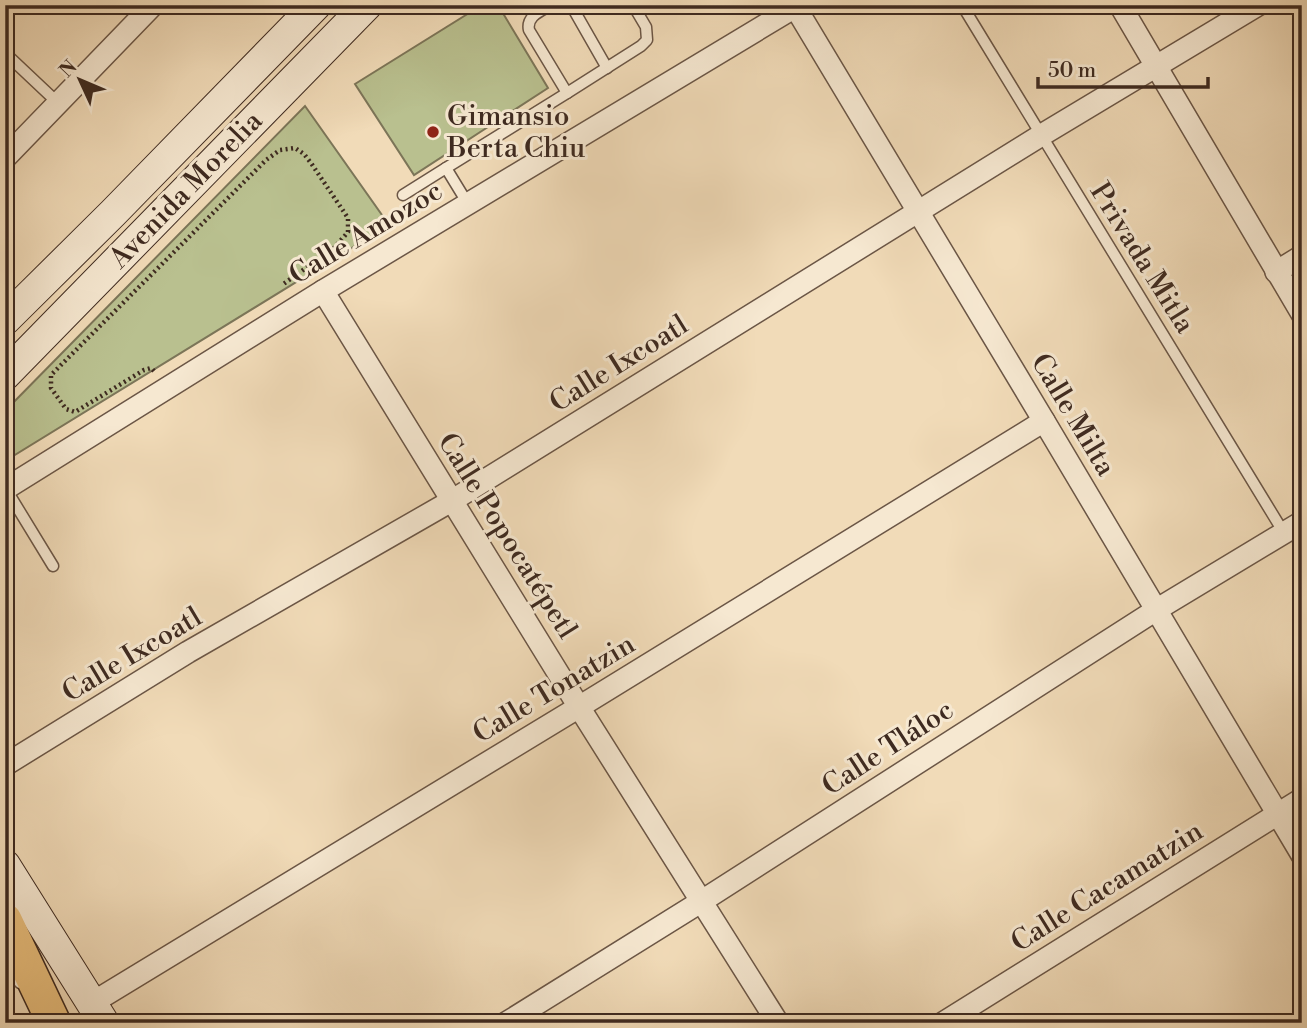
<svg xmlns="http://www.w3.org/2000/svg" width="1307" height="1028" font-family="'Libre Bodoni',serif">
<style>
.green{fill:#b9c08f;stroke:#7c7558;stroke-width:2}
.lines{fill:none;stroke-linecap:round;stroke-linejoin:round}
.lane-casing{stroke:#6b5646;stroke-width:13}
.street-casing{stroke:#6b5646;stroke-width:24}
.secondary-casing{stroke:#3e2a20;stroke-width:32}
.primary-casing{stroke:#3e2a20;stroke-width:36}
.path{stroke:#3e2a20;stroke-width:4.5;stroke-dasharray:2 3.5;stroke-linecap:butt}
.lane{stroke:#f6e8d1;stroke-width:10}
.street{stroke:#f6e8d1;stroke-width:21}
.secondary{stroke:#f6e8d1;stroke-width:30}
.primary{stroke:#e8be7c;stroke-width:33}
.poi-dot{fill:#8f2418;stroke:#f6e8d1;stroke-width:2.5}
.labels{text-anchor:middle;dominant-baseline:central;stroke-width:6;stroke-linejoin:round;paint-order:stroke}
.poi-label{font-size:28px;fill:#3e2a20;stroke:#f6e8d1;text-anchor:start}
.street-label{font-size:28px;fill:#3e2a20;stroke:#f6e8d1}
</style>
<rect width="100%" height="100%" fill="#f1dbb8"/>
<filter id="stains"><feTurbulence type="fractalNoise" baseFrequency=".00286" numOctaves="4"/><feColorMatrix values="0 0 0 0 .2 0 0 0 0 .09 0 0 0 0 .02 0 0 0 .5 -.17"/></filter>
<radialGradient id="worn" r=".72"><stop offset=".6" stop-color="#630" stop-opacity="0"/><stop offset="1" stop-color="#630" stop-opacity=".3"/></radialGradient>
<!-- green -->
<g class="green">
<path d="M482,5h16l50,83 -134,87 -59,-91z"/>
<path d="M305,106l84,119 -384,236v-50z"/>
</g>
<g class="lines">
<!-- lane casing -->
<g class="lane-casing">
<g id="lane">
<path d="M551,5c-10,6 -25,11 -22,25l38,63 74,-47 6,-6 -1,-13 -13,-22"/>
<path d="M571,5l36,63"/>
<path d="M962,5l322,528"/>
<path d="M5,53l53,50"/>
<path d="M446,168l121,-75"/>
<path d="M403,195l43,-27 22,36"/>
<path d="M6,489l47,77"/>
<path d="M5,965l15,18"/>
</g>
</g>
<!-- street casing -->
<g class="street-casing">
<g id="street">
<path d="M794,5l250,416 258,434"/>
<path d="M1120,5l182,309"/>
<path d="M5,158l148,-153"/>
<path d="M1276,272l26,-16"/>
<path d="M323,291l256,416 199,316"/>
<path d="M5,489l318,-198 472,-284"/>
<path d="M5,765l183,-113 265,-152 587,-364 218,-131"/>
<path d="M92,1003l487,-296 465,-286"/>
<path d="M506,1023l196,-122 454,-291 146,-88"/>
<path d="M943,1023l359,-224"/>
</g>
</g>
<!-- secondary casing -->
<g class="secondary-casing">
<g id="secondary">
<path d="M5,320l108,-107 203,-208"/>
<path d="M5,375l362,-370"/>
<path d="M5,865l99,158"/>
</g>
</g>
<!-- primary casing -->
<g class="primary-casing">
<path id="primary" d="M5,920l49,103"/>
</g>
<!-- path -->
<path class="path" d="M154,371l-3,-3 -7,2 -69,42 -9,-3 -15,-21v-13l215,-215 14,-10 15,-2 9,6 7,9 37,55v14l-14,16 -52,37"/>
<!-- lane -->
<use href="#lane" class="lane"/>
<!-- street -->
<use href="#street" class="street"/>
<!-- secondary -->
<use href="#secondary" class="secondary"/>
<!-- primary -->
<use href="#primary" class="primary"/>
</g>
<!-- markers -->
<circle class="poi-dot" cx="433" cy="132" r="7"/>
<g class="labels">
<!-- poi labels -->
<g class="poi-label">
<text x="447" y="116">Gimansio<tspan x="447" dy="32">Berta Chiu</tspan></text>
</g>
<!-- street labels -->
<g class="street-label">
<text transform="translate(186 190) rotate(-46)">Avenida Morelia</text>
<text transform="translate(366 233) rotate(-31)">Calle Amozoc</text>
<text transform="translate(1142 258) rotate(58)">Privada Mitla</text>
<text transform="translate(619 364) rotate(-32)">Calle Ixcoatl</text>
<text transform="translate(1073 415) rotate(59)">Calle Milta</text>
<text transform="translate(507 536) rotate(58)">Calle Popocatépetl</text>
<text transform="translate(132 655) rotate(-31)">Calle Ixcoatl</text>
<text transform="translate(554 689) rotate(-31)">Calle Tonatzin</text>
<text transform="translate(888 748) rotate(-33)">Calle Tláloc</text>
<text transform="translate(1107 887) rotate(-32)">Calle Cacamatzin</text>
</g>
</g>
<!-- margin -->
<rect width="1307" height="1028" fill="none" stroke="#f1dbb8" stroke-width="28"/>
<rect x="7" y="7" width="1293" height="1014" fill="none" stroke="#3e2a20" stroke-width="3.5"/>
<rect x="14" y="14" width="1279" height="1000" fill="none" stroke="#3e2a20" stroke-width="2"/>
<!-- north arrow -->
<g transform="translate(80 80) rotate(314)" stroke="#f6e8d1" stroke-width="5" paint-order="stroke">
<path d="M0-5L12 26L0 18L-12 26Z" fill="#3e2a20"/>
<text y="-10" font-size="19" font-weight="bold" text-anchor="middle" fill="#3e2a20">N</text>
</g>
<!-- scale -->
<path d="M1038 77v10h170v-10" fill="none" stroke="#3e2a20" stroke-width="3.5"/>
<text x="1048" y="77" font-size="21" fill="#3e2a20" stroke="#f6e8d1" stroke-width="5" paint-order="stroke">50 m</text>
<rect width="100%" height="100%" filter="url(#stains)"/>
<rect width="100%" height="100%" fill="url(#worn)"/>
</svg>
